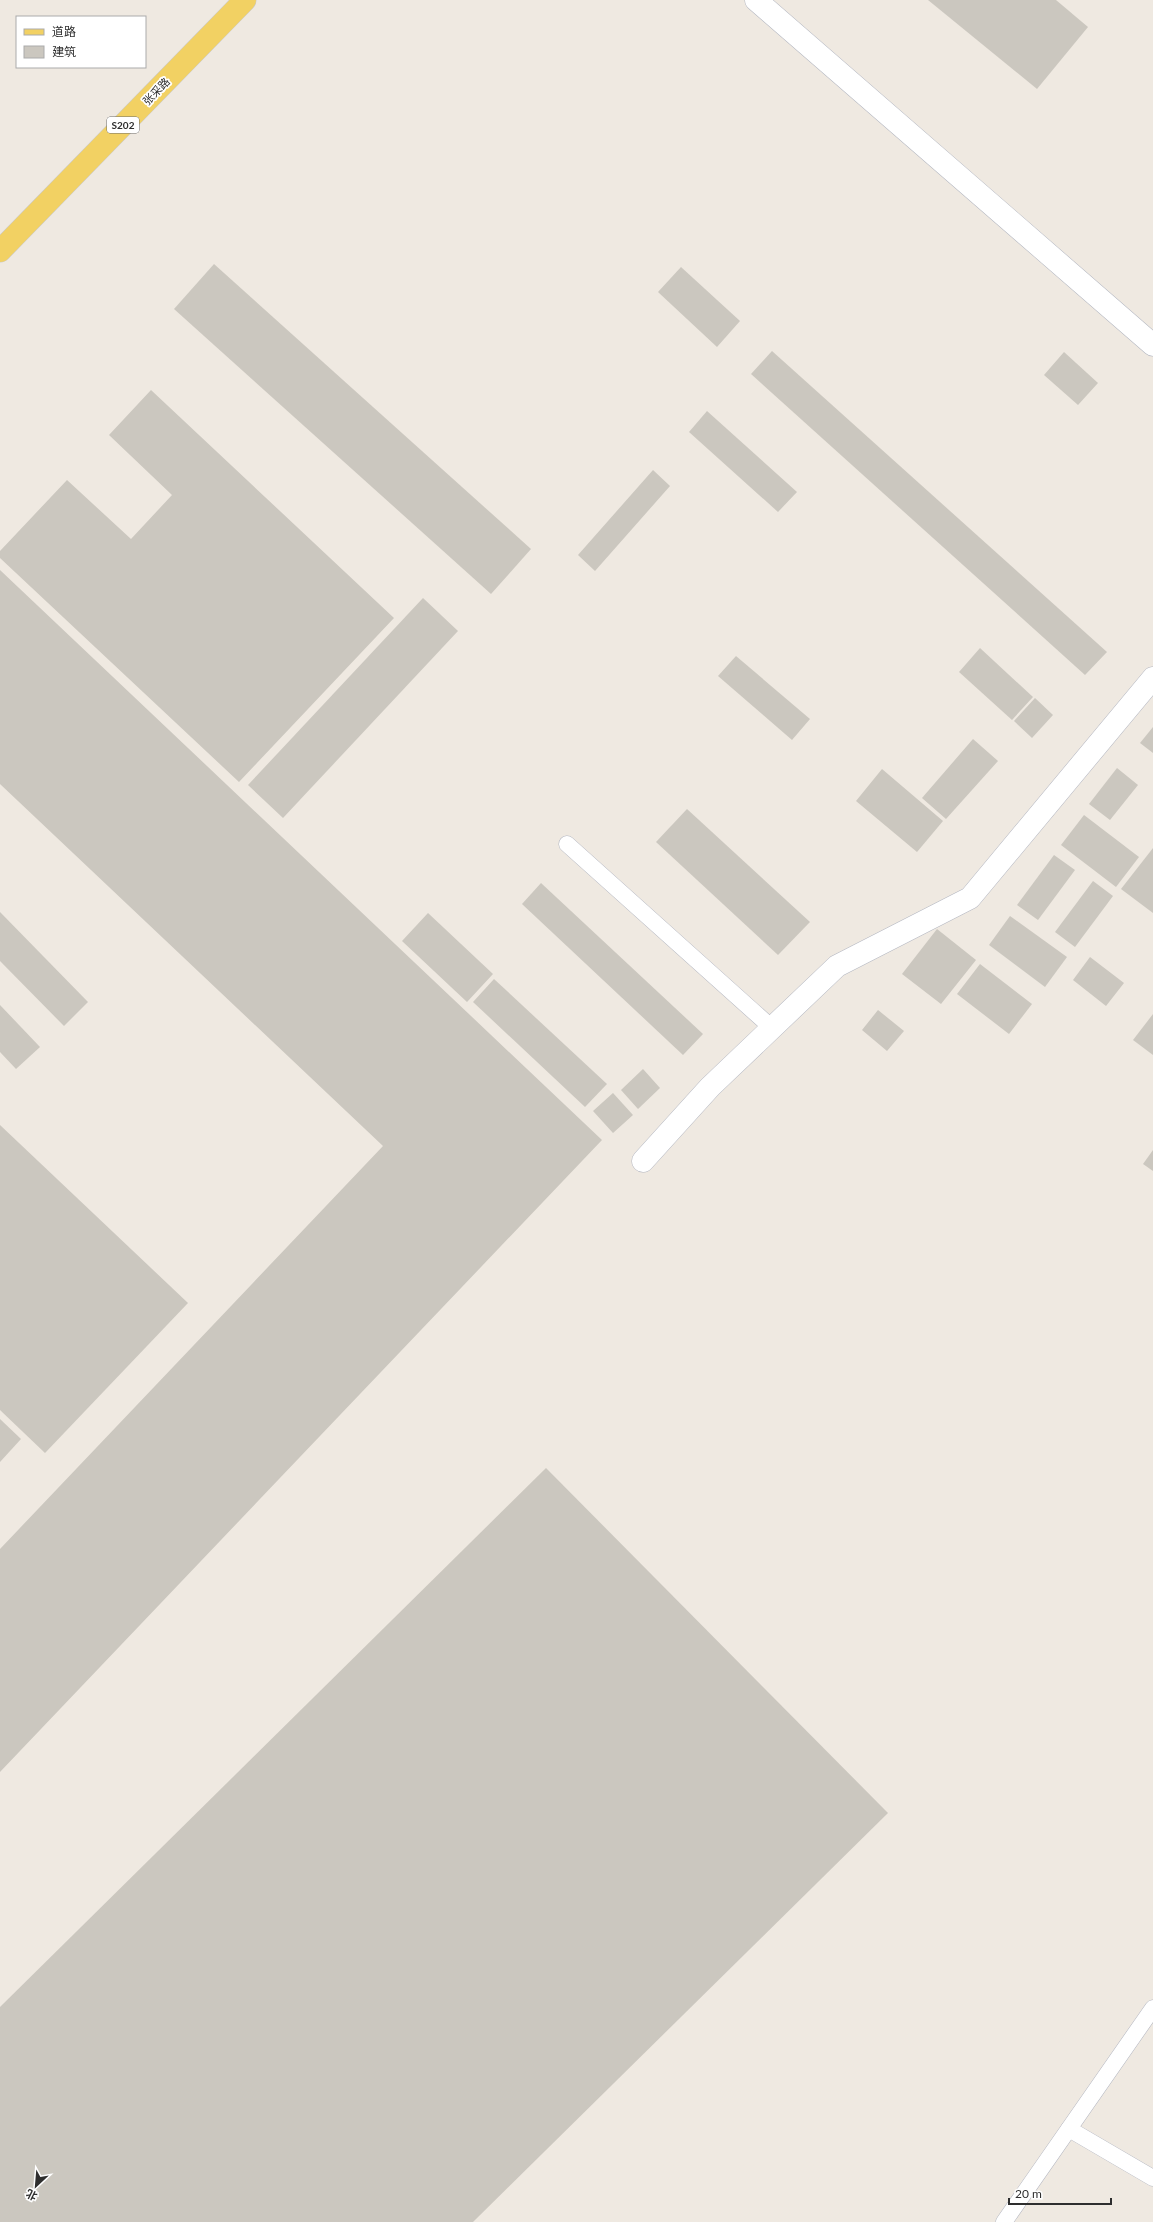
<svg xmlns="http://www.w3.org/2000/svg" width="1153" height="2222" font-family="Lato,'Noto Sans SC',sans-serif">
<style>
.building{fill:#cbc7bf}
.lines{fill:none;stroke-linecap:round;stroke-linejoin:round}
.service-casing{stroke:#b4b7c1;stroke-width:17}
.minor-casing{stroke:#b4b7c1;stroke-width:23}
.primary-casing{stroke:#c9c9c9;stroke-width:23}
.service{stroke:#fff;stroke-width:16}
.minor{stroke:#fff;stroke-width:22}
.primary{stroke:#f2d163;stroke-width:22}
.labels{text-anchor:middle;dominant-baseline:central;stroke-width:3.5;stroke-linejoin:round;paint-order:stroke}
.shield{fill:#fff;stroke:#6d6d6d;stroke-width:1}
.shield-label{font-size:10px;font-weight:bold;fill:#2e2e2e}
.street-label{font-size:11px;fill:#2e2e2e;stroke:#fff}
</style>
<rect width="100%" height="100%" fill="#efe9e1"/>
<!-- building -->
<g class="building">
<path d="M928,0h128l32,27 -51,62z"/>
<path d="M214,264l317,285 -40,45 -317,-285z"/>
<path d="M681,267l59,54 -23,26 -59,-55z"/>
<path d="M772,351l335,301 -22,23 -334,-301z"/>
<path d="M1064,352l34,31 -20,22 -34,-30z"/>
<path d="M151,390l243,228 -155,164 -239,-224v-7l67,-71 64,59 41,-44 -63,-60z"/>
<path d="M707,411l90,81 -19,20 -89,-80z"/>
<path d="M653,470l17,16 -75,85 -17,-16z"/>
<path d="M0,570l602,570 -602,632v-223l383,-403 -383,-362z"/>
<path d="M423,598l35,33 -175,187 -35,-33z"/>
<path d="M980,648l53,49 -21,23 -53,-48z"/>
<path d="M736,656l74,63 -18,21 -74,-64z"/>
<path d="M1035,698l18,17 -21,23 -18,-17z"/>
<path d="M1153,727v26l-13,-10z"/>
<path d="M973,739l25,22 -52,58 -24,-21z"/>
<path d="M1117,768l21,17 -28,35 -21,-16z"/>
<path d="M882,769l61,52 -26,31 -61,-51z"/>
<path d="M687,809l123,113 -32,33 -122,-113z"/>
<path d="M1084,815l55,42 -23,30 -55,-42z"/>
<path d="M1153,848v65l-32,-24z"/>
<path d="M1054,855l21,15 -37,50 -21,-15z"/>
<path d="M1093,881l20,15 -38,51 -20,-15z"/>
<path d="M541,883l162,151 -20,21 -161,-151z"/>
<path d="M0,912l88,90 -24,24 -64,-65z"/>
<path d="M428,913l65,61 -26,28 -65,-61z"/>
<path d="M1010,916l57,41 -22,30 -56,-42z"/>
<path d="M937,929l39,31 -35,44 -39,-30z"/>
<path d="M1090,957l34,26 -18,23 -33,-26z"/>
<path d="M980,964l52,40 -23,30 -52,-40z"/>
<path d="M494,979l113,105 -22,23 -112,-105z"/>
<path d="M0,1005l40,42 -24,22 -16,-17z"/>
<path d="M878,1010l26,21 -17,20 -25,-21z"/>
<path d="M1153,1014v41l-20,-15z"/>
<path d="M643,1069l17,19 -22,21 -17,-19z"/>
<path d="M613,1093l20,22 -20,18 -20,-22z"/>
<path d="M0,1125l188,178 -143,150 -45,-43z"/>
<path d="M1153,1150v21l-10,-7z"/>
<path d="M0,1419l21,20 -21,23z"/>
<path d="M546,1468l342,345 -415,409h-473v-215z"/>
</g>
<g class="lines">
<!-- service casing -->
<g class="service-casing">
<g id="service">
<path d="M567,844l205,184"/>
<path d="M1069,2129l84,49"/>
<path d="M1004,2222l149,-214"/>
</g>
</g>
<!-- minor casing -->
<g class="minor-casing">
<g id="minor">
<path d="M756,0l397,345"/>
<path d="M643,1161l67,-74 127,-121 133,-68 183,-220"/>
</g>
</g>
<!-- primary casing -->
<g class="primary-casing">
<path id="primary" d="M0,251l245,-251"/>
</g>
<!-- service -->
<use href="#service" class="service"/>
<!-- minor -->
<use href="#minor" class="minor"/>
<!-- primary -->
<use href="#primary" class="primary"/>
</g>
<g class="labels">
<!-- shield labels -->
<rect class="shield" x="107" y="117" width="32" height="16" rx="3"/>
<g class="shield-label">
<text x="123" y="125">S202</text>
</g>
<!-- street labels -->
<g class="street-label">
<text transform="translate(156 91) rotate(-46)">张采路</text>
</g>
</g>
<!-- legend -->
<rect x="16" y="16" width="130" height="52" fill="#ffffff" stroke="#ababab"/>
<rect x="24" y="29" width="20" height="6" fill="#f2d163" stroke="#ababab"/>
<text x="52" y="36" font-size="12" fill="#2e2e2e">道路</text>
<rect x="24" y="46" width="20" height="12" fill="#cbc7bf" stroke="#ababab"/>
<text x="52" y="56" font-size="12" fill="#2e2e2e">建筑</text>
<!-- north arrow -->
<g transform="translate(36 2186) rotate(206)" stroke="#ffffff" stroke-width="3" paint-order="stroke">
<path d="M0-3L7 15L0 10L-7 15Z" fill="#2e2e2e"/>
<text y="-6" font-size="11" font-weight="bold" text-anchor="middle" fill="#2e2e2e">北</text>
</g>
<!-- scale -->
<path d="M1009 2198v6h102v-6" fill="none" stroke="#2e2e2e" stroke-width="2"/>
<text x="1015" y="2198" font-size="12" fill="#2e2e2e" stroke="#ffffff" stroke-width="3" paint-order="stroke">20 m</text>
</svg>
